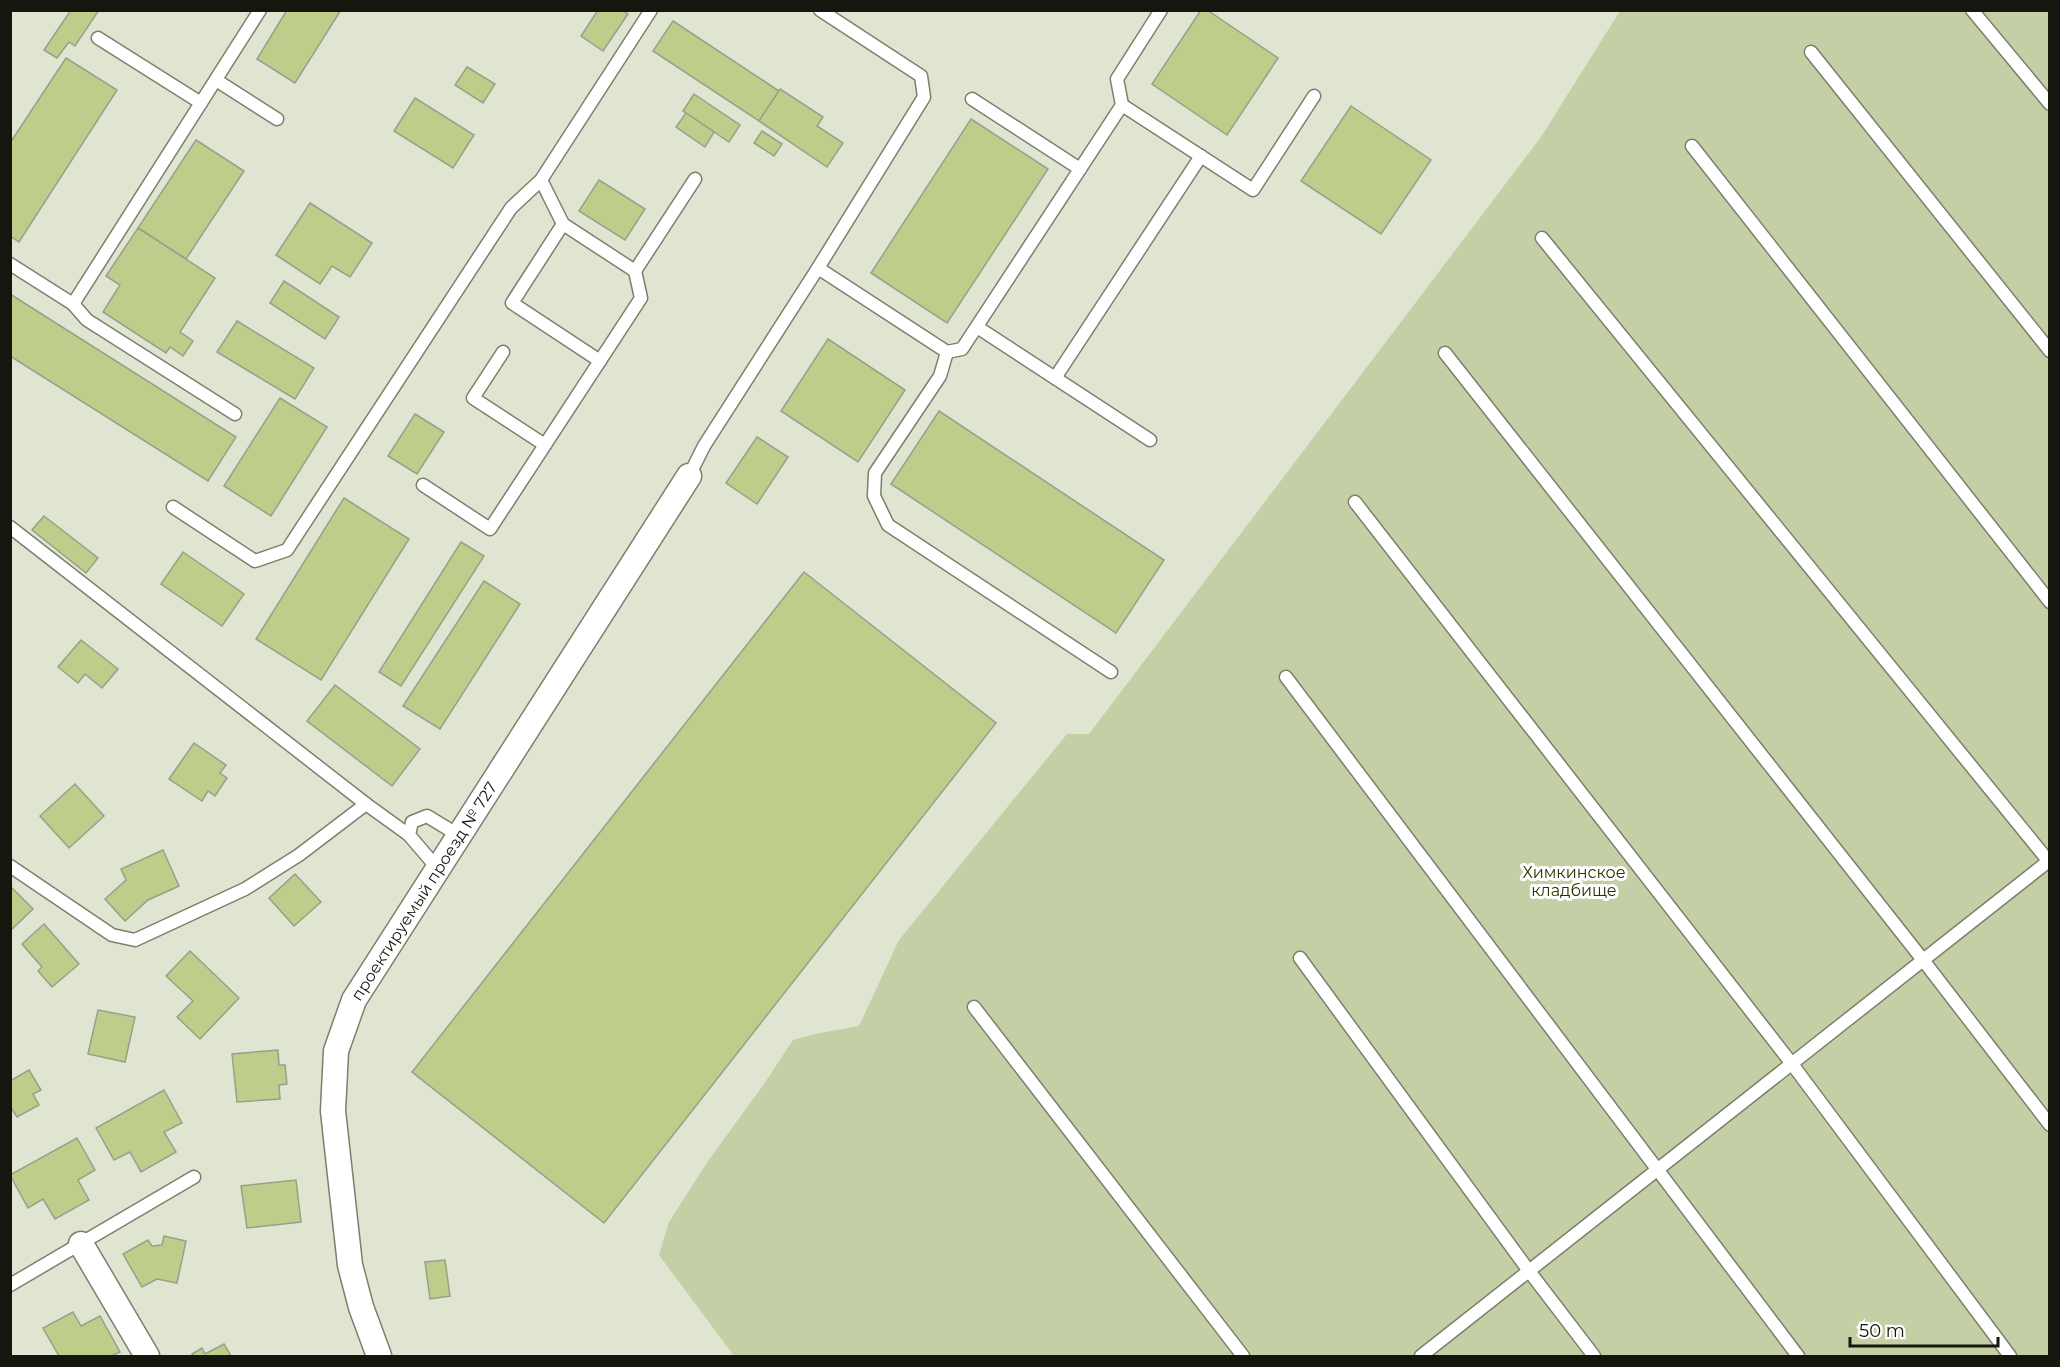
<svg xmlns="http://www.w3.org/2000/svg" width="2060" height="1367" font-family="Montserrat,sans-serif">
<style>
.green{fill:#c4cfa5}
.building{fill:#bdce8a;stroke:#999f8b;stroke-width:1.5}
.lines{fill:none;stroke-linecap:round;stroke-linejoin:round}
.service-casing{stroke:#7a806d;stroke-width:15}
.minor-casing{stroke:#7a806d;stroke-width:27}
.service{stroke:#fff;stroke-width:12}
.minor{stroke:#fff;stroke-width:24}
.labels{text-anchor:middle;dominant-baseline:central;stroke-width:6;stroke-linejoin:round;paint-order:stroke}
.park-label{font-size:16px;fill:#2b3400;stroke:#fff}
.street-label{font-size:16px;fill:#15170f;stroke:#fff}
</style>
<rect width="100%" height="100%" fill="#dfe5d0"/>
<!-- green -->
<path class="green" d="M1620,11h429v1345h-1315l-75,-101 10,-33 39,-61 56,-77 29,-44 22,-6 44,-8 40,-86 168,-206h22l452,-597z"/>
<!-- building -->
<g class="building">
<path d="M71,10h28l-24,36 -6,-4 -12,16 -13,-8z"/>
<path d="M287,10h54l-46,73 -38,-24z"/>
<path d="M598,10h24l6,4 -25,37 -22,-15z"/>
<path d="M1201,10h6l71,48 -51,77 -75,-51z"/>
<path d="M673,21l106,70 -20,30 -106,-70z"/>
<path d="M66,58l51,32 -98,152 -9,-6v-93z"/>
<path d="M467,67l28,17 -12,19 -28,-18z"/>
<path d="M780,89l43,28 -6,9 26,17 -16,24 -68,-46z"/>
<path d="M694,94l46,31 -11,17 -46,-31z"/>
<path d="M415,98l59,37 -21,33 -59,-37z"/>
<path d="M1351,106l80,54 -50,74 -80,-53z"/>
<path d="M686,113l28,19 -9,15 -29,-20z"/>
<path d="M971,119l77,50 -101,154 -76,-50z"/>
<path d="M762,131l20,13 -8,12 -20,-13z"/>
<path d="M196,140l48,31 -58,88 -48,-31z"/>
<path d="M599,180l46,29 -20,31 -46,-29z"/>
<path d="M310,203l62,40 -22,34 -18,-11 -12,18 -44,-29z"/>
<path d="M138,228l77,50 -35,54 13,9 -10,15 -13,-9 -4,6 -63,-41 17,-27 -14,-9z"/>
<path d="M284,281l55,36 -14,22 -55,-36z"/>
<path d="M10,294l226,143 -28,44 -198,-125z"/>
<path d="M237,321l77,47 -19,31 -78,-47z"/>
<path d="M828,339l77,51 -47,72 -77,-51z"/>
<path d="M280,398l47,29 -56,89 -47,-30z"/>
<path d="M939,411l225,149 -48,73 -225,-149z"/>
<path d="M415,414l29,18 -27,42 -29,-18z"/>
<path d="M757,437l31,20 -31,47 -31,-21z"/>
<path d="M344,498l65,41 -88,141 -65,-41z"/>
<path d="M44,516l54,42 -12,15 -54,-43z"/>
<path d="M461,542l23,14 -83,130 -22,-14z"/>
<path d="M183,552l61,42 -22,32 -61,-42z"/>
<path d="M804,572l192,151 -392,500 -192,-151z"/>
<path d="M484,581l36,23 -80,125 -37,-23z"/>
<path d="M81,640l37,29 -16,19 -17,-14 -7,9 -20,-16z"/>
<path d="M335,685l85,64 -28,37 -85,-65z"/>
<path d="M194,743l32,22 -6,8 7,5 -12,18 -7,-5 -6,10 -33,-22z"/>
<path d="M75,784l29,32 -35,32 -29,-32z"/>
<path d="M163,850l16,36 -31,14 -23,21 -20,-22 21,-19 -5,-11z"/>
<path d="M295,874l26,28 -27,24 -25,-28z"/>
<path d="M10,886l23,23 -23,22z"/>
<path d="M44,924l35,40 -27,23 -14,-16 4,-4 -20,-23z"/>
<path d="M190,951l49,47 -39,41 -23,-22 16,-16 -27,-25z"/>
<path d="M98,1010l37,7 -10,45 -37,-8z"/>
<path d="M278,1050l1,15h6l2,19 -8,1 1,14 -43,3 -5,-48z"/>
<path d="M29,1070l12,20 -8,4 6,11 -22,12 -7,-11v-25z"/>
<path d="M164,1090l18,33 -18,9 12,20 -35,20 -11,-20 -16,8 -18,-32z"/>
<path d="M77,1138l18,32 -17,10 11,20 -34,19 -12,-20 -15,9 -18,-33z"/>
<path d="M296,1180l5,42 -54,6 -6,-42z"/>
<path d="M164,1236l22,5 -9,42 -20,-4 -15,8 -19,-33 25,-14 4,6 10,-1z"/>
<path d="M445,1260l5,36 -20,3 -5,-37z"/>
<path d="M73,1312l8,14 19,-10 20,36 -9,4h-52l-16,-28z"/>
<path d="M224,1344l7,12h-37l-2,-2 10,-6 3,6z"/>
</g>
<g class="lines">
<!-- service casing -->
<g class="service-casing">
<g id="service">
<path d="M1972,10l78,94"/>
<path d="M98,38l103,65"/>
<path d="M1811,52l239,299"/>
<path d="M216,80l61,39"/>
<path d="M972,99l108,70"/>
<path d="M1122,105l131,85 61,-94"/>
<path d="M1692,146l358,456"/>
<path d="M541,180l22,44 72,47 60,-92"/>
<path d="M563,224l-51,79 88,58"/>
<path d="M1542,238l508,625"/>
<path d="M10,264l63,40 187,-294"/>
<path d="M818,268l129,84 15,-3 160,-244 -5,-26 44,-69"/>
<path d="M73,304l14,16 148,94"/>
<path d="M977,327l173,113"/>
<path d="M503,352l-30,46 72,47"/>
<path d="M947,352l-7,24 -65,97 -1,23 14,29 223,147"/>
<path d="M1445,353l478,607 127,165"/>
<path d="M1055,378l146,-222"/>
<path d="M689,476l15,-30 114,-178 106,-171 -3,-21 -101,-66"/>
<path d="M423,485l67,44 151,-231 -6,-27"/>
<path d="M1355,502l437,562 218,292"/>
<path d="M173,507l82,54 32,-11 224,-342 30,-28 110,-170"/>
<path d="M10,527l356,277 -67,51 -54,34 -110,51 -23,-5 -102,-69"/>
<path d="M1286,677l512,679"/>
<path d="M366,804l43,31"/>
<path d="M438,869l-29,-34 3,-13 15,-6 33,20"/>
<path d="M1300,958l229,313 65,85"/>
<path d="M974,1007l269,349"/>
<path d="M10,1285l184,-108"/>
<path d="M1421,1356l629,-496"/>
</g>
</g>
<!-- minor casing -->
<g class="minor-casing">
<g id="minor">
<path d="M81,1244l66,112"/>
<path id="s1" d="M379,1356l-18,-49 -11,-42 -17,-154 3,-60 18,-51 335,-524"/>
</g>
</g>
<!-- service -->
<use href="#service" class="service"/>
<!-- minor -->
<use href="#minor" class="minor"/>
</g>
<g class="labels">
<!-- park labels -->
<g class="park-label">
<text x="1574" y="872">Химкинское<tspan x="1574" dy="18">кладбище</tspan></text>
</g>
<!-- street labels -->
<g class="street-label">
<text stroke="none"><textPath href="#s1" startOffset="494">проектируемый проезд № 727</textPath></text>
</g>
</g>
<!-- border -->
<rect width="2060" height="1367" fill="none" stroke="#15170f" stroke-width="24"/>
<!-- scale -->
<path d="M1850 1337v9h148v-9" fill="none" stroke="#15170f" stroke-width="3"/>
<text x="1859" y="1337" font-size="18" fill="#15170f" stroke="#ffffff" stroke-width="4.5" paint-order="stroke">50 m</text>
</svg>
